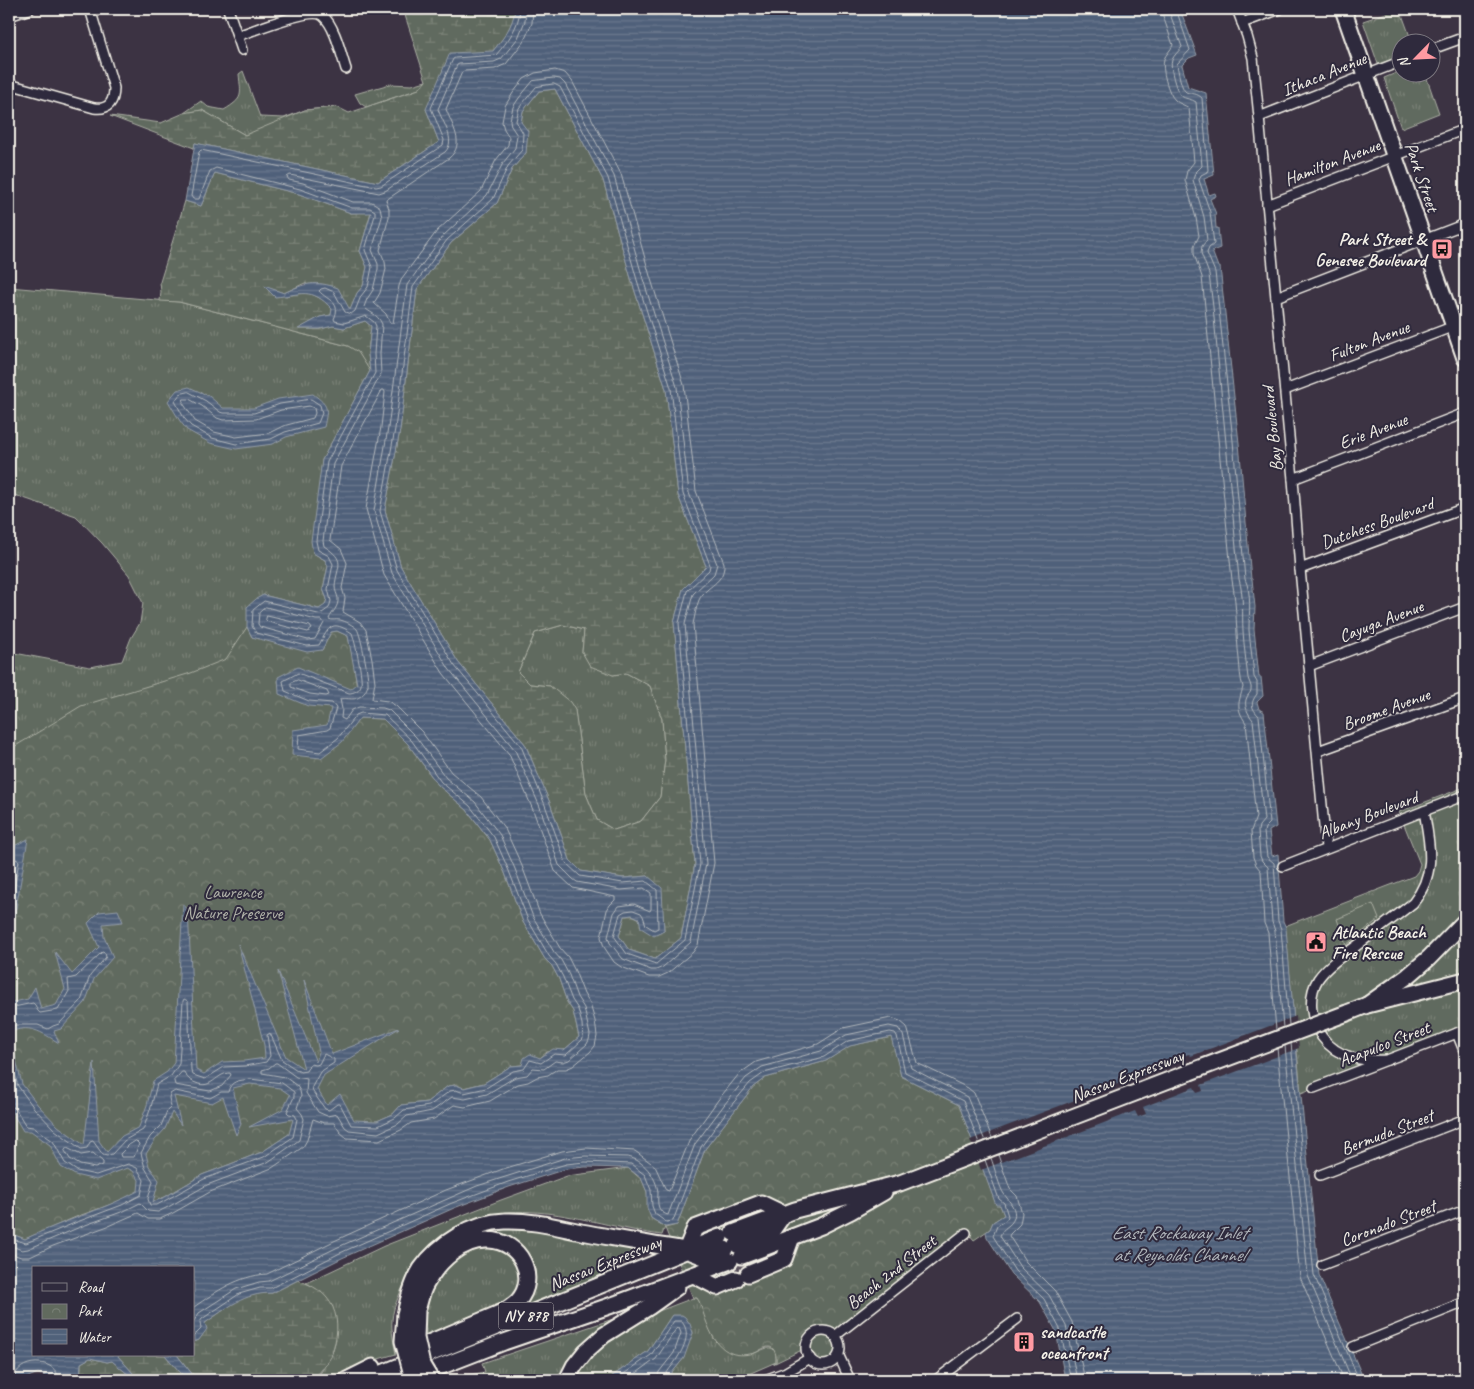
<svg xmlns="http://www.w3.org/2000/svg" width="1474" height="1389" font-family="Caveat,sans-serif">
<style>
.grass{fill:url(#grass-tufts);stroke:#aaaea3}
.wetland{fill:url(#wetland-marsh);stroke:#aaaea3;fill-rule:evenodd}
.park{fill:url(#park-crowns);stroke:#aaaea3}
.pitch{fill:#616a5e;stroke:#aaaea3}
.water{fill:url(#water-rules);stroke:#929ba6;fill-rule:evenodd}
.pier{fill:#3c3343}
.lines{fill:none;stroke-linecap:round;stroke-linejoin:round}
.shore{stroke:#b2b7bc;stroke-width:1}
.trunk-tunnel{stroke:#58505c;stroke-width:15;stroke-dasharray:15 8;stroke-linecap:butt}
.minor-casing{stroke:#f4f1e8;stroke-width:12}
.trunk-casing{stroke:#f4f1e8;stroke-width:19}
.minor{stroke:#2f2a3d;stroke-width:9}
.trunk{stroke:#2f2a3d;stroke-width:15}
.trunk-bridge-casing{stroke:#f4f1e8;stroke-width:19;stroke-linecap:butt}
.trunk-bridge{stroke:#2f2a3d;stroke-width:15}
.labels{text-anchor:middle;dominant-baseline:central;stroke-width:4;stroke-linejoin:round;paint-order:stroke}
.shield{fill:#2f2a3d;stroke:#b9b5b5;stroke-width:1}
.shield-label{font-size:16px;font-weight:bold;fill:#f4f1e8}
.street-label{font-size:18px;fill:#f4f1e8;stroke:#2f2a3d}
.poi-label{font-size:18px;font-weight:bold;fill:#f4f1e8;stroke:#2f2a3d;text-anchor:start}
.park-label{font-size:18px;fill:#b2b4aa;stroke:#2f2a3d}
.water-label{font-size:19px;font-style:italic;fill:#b2b7bc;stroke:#2f2a3d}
</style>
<defs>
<pattern id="grass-tufts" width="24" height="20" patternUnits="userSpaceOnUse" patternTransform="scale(1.25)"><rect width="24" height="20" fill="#616a5e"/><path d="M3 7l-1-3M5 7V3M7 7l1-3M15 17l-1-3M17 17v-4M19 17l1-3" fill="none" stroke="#788075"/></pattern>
<pattern id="wetland-marsh" width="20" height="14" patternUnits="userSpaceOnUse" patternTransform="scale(1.25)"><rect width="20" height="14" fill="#616a5e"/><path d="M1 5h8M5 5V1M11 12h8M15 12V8" fill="none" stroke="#788075"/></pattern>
<pattern id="park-crowns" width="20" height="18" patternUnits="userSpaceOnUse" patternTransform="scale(1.25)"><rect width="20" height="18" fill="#616a5e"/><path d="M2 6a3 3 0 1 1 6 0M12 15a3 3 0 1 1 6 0" fill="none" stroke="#788075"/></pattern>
<pattern id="water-rules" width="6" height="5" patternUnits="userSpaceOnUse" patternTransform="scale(1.25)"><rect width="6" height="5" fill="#50617a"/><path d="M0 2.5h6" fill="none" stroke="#6a788d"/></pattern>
</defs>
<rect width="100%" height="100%" fill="#3c3343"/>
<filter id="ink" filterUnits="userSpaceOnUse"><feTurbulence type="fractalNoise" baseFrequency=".02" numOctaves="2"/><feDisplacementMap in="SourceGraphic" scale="10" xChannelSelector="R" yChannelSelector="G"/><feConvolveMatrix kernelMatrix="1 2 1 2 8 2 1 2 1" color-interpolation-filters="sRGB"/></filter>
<g filter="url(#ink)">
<!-- grass -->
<g class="grass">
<path d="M1398,9h2l12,33h-10l-1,14 -23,8 -15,-43z"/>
<path d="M243,71l17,46 24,1 21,-8 32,-3 -92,28 -43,-25 -18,3 17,-12 7,6 16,3c20,-12 17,-14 15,-36z"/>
<path d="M1401,71l1,1 23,1 14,40 -38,15 -17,-50z"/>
<path d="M426,81l-7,8 -53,18 -6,-4 -5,-9 35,-10 22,1z"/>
<path d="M9,287l170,15 169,44 20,8 2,17 -48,89 -9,93 12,7 3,6 -5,23 4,10 -2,7 -6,3 -56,-14 -11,63 -243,92v-98l81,15 32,-6 9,-23 9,-15 3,-20 -14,-28 -27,-32 -26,-27 -67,-23z"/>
<path d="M563,625l21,5 -2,22 31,23 13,-2 24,13 12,33 3,41 -5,37 -19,24 -27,9 -17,-10 -11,-26 -11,-84 -25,-24 -20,-2 -12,-12 17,-39z"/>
<path d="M1465,787v243l-164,63 -16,-167 129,-50 4,-5 2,-7 -21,-52z"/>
<path d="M628,1168l14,12 5,12 4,26 14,9 -3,8c-71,-9 -152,-48 -217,0 -14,10 -28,23 -36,39 -6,13 -16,31 -17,46 -1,9 2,25 4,34l-36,10 -32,16h-17l8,-5 12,-18 5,-18 -24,-53 -6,-3 78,-37 117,-46 66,-24z"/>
<path d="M497,1225l155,21c-45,28 -96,51 -145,70 6,-5 13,-9 18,-15 16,-16 10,-45 -7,-59 -5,-4 -14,-7 -20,-11z"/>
<path d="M477,1244h19l25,19 -3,32 -16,14 -79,32 1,-32 14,-34 16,-18z"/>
<path d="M693,1298h4l2,3 15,38 39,15c13,-6 24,-13 23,8l-41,18h-69l18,-22 -12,-43 -24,36 -37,26 -2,3h-33l21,-31 11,-10 2,3 5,-3 -2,-4 38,-21z"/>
<path d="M616,1318h2l-15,13h-6l-32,49h-120l40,-8 -3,-9z"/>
<circle cx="823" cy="1348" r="17"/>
</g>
<!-- wetland -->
<g class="wetland">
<path d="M403,9h112l-1,9 -7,15 -14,18 -67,58 13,33 -61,40 -183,-39 -1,5 -84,-32 51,7 23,-10 18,-3 43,25 60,-25 32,-3 12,6 70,-24 7,-8z"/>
<path d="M555,89l48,91 29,102 34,107 12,106 28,71 -23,23 -9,33 21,242 -14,74 -26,21 -26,-9 -10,-14 6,-20 7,-1 32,16 -1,-16 -15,-39 -25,2 -43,-7 -10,-11 -20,-57 -25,-59 -67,-82 -57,-95 -16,-57 15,-80 17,-141 34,-46 46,-40 15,-34 14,-16 -5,-31 2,-11 16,-20zM563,625l21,5 -2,22 8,14 23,9 13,-2 24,13 12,33 3,41 -5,37 -19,24 -27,9 -17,-10 -11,-26 -11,-84 -5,-8 -20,-16 -20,-2 -12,-12 17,-39z"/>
<path d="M215,173l84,21 52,19 20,-1 -11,39 7,16 -4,19 -6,7 -7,18 -45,-28 -21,10 -19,-6 21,9 15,-3 11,1 13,7 7,8 -1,6 -11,2 -21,12h21l13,-3 11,2 21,-7 6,5 -3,28 2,17 -12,-19 -10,-6 -169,-44 -19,-1 1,-9 -1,-10 25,-81 16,5z"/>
<path d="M298,1280c10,4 22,9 29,18 20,23 7,66 -16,82h-114l-20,-25h17v-13l5,-2 6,-17 36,-25 21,-5h10z"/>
<path d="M117,1355h48l22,25h-48z"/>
<path d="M90,1358l17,4 5,-1 23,19h-59l4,-3 1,-14z"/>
</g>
<!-- park -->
<g class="park">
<path d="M247,627l5,10 70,13 9,-18 6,-1 11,5 6,26 6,56 23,1 25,25 30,41 29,25 23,30 15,33 18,49 22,37 7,7 7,13 8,23 6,9 6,26 -15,13 -17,2 -7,6 -18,7 -11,1 -27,17 -21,5 -7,-3 -8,1 -21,16 -26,3 -8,9 -16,7 -88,13 -27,18 -60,23 -37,22 -13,5 4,-11h-18l-18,10 -44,16 -51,22 -16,-6v-483l72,-44 110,-33 35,-14z"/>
<path d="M892,1037l9,39 58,29 37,99 4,1 4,10 -11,7 -3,7 -16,11 -5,-6 -133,96c-13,6 -25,-5 -30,18l-33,16 3,-2c1,-5 -1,-16 -8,-15 -3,0 -8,3 -11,5 -7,3 -19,4 -26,1 -20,-8 -25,-34 -32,-52l-2,-3h-4l-28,-70 12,-3 28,-76 48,-62 12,-9 61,-17 23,-15z"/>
</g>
<!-- pitch -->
<path class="pitch" d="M1373,904l6,15 -33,26 -9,-26z"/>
<!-- water -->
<g class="water">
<path d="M515,9h665l17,46 -8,3 -7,7 6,22 18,6 8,82 -10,4 5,16 6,-2 1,3 -6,3 6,15h-1l1,14h2l2,20 -8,3 6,16h2l19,176 12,136h1l3,28 -1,22 5,48h2l2,19 -6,6 2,7 5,3 12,115 -7,4 3,25 6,-2 5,67 3,7 11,128 22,219 45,105h-297l-3,-6 -8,-43 -16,-29 -29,-28 -24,-37 -1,-5 4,-3 3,-7 11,-7 -4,-10h-4l-37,-100 -58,-29 -10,-39 -41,9 -24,15 -61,17 -12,9 -48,62 -28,76 -12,2 -14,-9 -4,-10v-16l-6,-14 -13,-10 -43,-1 -19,2 -57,18 -55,21 -112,50 -70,35c-28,0 -45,15 -67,30l2,6 -8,11 -5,2v-74h-160v87h83l22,25h-4l-23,-19 -5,1 -17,-4 -9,5 -1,14 -4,3h-27l-4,-4 -7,-3 -17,7h-12v-147l16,6c37,-18 76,-28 113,-48l1,-11 -6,-9 -6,-3 -31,12 -21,-5 -14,-8 -11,-22 -19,-14h-8l-14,-24v-53l5,-2 8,32 16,21 20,21 26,19 10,-83 5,79 8,11 15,-16 17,-9 8,-22 6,-24 14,-9 7,-9 9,-159 5,6 8,160 8,4 18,-12 22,-1 21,-3 -1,-13 -26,-101 48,113 18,12 -26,-98 38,91 3,-10 -15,-72 28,74 67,-26 -75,47 -7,14 10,16 13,-11 14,26 23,1 16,-7 8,-9 26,-3 21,-16 8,-1 8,3 20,-5 27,-17 11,-1 2,-7 6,-4 10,4 13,-9 11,1 15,-13 -6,-26 -6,-9 -8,-23 -7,-13 -7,-7 -22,-37 -18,-49 -15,-33 -23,-30 -29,-25 -30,-41 -25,-25 -23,-1 -18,24 -21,16 -29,-3 1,-25 34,-5 4,-17 -23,-2 -29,-12 -1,-17 20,-10 53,22 6,-5 -9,-48 -11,-5 -6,1 -9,18 -15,2 -55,-15 -5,-10v-20l9,-8 7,-4 56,14 6,-4 2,-6 -4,-10 5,-23 -3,-6 -12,-7 -2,-12 11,-81 48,-89 -2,-17 3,-28 -6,-5 -21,7 -11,-2 -13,3h-22l22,-12 11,-2 1,-6c-21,-23 -31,-14 -57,-12l-11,-11 20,7c21,-10 31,-13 54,-5l12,22 7,-17 6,-7 4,-19 -7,-16 11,-38h-20l-52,-19 -84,-21 -14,33 -16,-5 10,-58 183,39 61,-40 -13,-33 24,-56 43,-2c11,-14 20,-25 22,-42zM555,89l48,91 29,102 34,107 12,106 28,71 -23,23 -9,33 21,242 -14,74 -26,21 -26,-9 -10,-14 6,-20 7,-1 7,3 2,10 13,8 10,-5 -2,-43 -14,-12 -25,2 -42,-7 -11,-11 -20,-57 -25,-59 -67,-82 -57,-95 -16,-57 15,-80 17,-141 34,-46 46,-40 15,-34 14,-16 2,-22 -7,-9 2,-11 16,-20zM250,1084l30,4 10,7 -7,14 -34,18 44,-8 -4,15 -27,18 -60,23 -37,22 -12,5 6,-22 -10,-14 -3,-12 9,-14 10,-11 7,-17 9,13 -7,-29 38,7 11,-6 13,38 5,-11 -8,-36z"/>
<path d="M189,387l20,9 14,12h31l24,-9 35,-5c16,12 15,14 11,33l-38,10 -13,7 -37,5 -26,-6 -23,-13 -7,-9 -12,-20 9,-11z"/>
<path d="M28,839l-19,110v-85l5,-18z"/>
<path d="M118,910l5,12 -20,2 1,13 9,20 -19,22 -9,24 -24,26 -7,2 5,12c-18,-11 -30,-20 -50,-10v-30l19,-4 7,-12 6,22 15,-4 9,-16 -10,-37 17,22 27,-27 -11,-24 11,-11z"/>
<path d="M672,1315h10l3,2 5,7 3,9 -9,25 -18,22h-57l2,-3 37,-26z"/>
<path d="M165,1355h12l20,25h-10z"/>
</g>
<!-- pier -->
<path class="pier" d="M1296,1016l3,32 -98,37 2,6 -6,2 -3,-6 -51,20 3,7 -8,3 -3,-6 -154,59 -11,-30 155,-59v-3l7,-2 1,3 50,-20v-3l6,-2 2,2z"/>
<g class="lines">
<!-- shore -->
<g class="shore">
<path d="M1162,9l1,7 10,29c-2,5 -7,9 -9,14 -3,9 4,35 11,41 4,4 10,5 14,8l5,54 -7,9 -2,9 11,38 3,18 -5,10v8l8,23 3,30 27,273c5,26 4,53 7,79 1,10 1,19 4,28 -4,16 -8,20 3,36l10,94 -5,14 2,26 3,8 5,6 3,52 4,10 8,97"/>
<path d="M1170,9v5l12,33c-3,4 -8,8 -10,13 -3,7 4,31 9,36 4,3 11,3 15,6l6,64 -7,7 -2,7 11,37 3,23 -5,6 -1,7 8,21 4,33 26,272c5,18 3,34 4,52 1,15 3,31 5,47 1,4 4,8 3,12 -1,4 -2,3 -4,7 -4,8 1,17 6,23l11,100 -5,6 -1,5 2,25 2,5 6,6 4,55 3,9 8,97"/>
<path d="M1176,9l14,41 -13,14c1,6 4,25 9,28 6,2 11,1 16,6l6,72 -1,2 -6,3 -2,5 11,32 4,32 -5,4 -2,5 8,19 18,169 12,138c7,15 4,34 4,51 1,15 4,31 5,47l3,5v12c-7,9 -6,14 2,22l11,107 -5,5 -1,4 3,25 7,6 4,58 3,8 8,96"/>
<path d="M554,78l6,1 5,5 49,92 29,103 34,108 12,106 28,71 -3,10 -21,20 -8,30 21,240 -15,78 -28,25 -7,3h-5l-28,-11 -13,-16 -2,-6 6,-24 5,-7 15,-2 16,7 1,-2v-16l-7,-5 -23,2 -44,-8 -4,-3 -14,-14 -19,-58 -25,-57 -66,-81 -57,-96 -18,-62 14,-83 19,-143 36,-49 44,-41 16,-32 12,-15 2,-13 -6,-9 -1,-6 3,-13 6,-9 14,-17z"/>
<path d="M554,84l6,3 48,91 29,102 34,108 12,106 27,71 -1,5 -22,21 -8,32 21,241 -15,76 -29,24 -29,-10 -13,-18 6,-22 5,-3 8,-1 8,3 2,3 3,9 8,5 4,-2 -1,-38 -11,-9 -23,2 -43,-7 -14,-13 -21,-58 -24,-59 -67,-81 -57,-95 -17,-59 15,-82 18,-142 34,-47 46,-41 15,-33 14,-16 1,-17 -7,-12 3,-13 17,-21z"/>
<path d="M189,392l17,9 14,11 3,1h31l26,-9 31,-5 9,6 2,8 -4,10 -33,9 -14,7 -35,5 -24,-6 -21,-12 -7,-8 -9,-17 5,-7z"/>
<path d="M184,399h5l13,7 15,12 6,2 33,-1 25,-9 28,-4 5,2 1,5 -2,5 -30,8 -14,7 -33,4 -22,-5 -19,-11 -12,-18z"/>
<path d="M266,607l50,13h6l2,3 -9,16 -7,1 -48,-13 -2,-3 1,-11z"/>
<path d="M267,616l43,10 2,3 -4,3 -40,-10 -2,-2z"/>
<path d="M298,680l29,11 2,4 -3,1 -16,-2 -19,-7v-4z"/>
<path d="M9,861l7,-2 3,2 -10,58"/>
<path d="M9,1008l24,-5c4,2 3,8 7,10l18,-3 11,-19 -1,-12 8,-2 26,-25 3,1 1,4 -16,19 -9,25 -22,23 -6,2 -5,3 -10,-4h-22l-7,3"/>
<path d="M1291,1043l23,232 45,105"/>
<path d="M1285,1046l23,230 44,104"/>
<path d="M1277,1048l23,229 44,103"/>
<path d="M9,1058l1,2 8,26 16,22 21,22 26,19 6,-1 3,-6 3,-1 10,14 4,1 5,-2 13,-14 18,-10 8,-23 6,-23 14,-8 8,-12 4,-63 1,-2 4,2 3,69 2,5 12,4 19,-12 21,-1 21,-4 4,-6 -3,-21 3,-2 12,27 18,12 6,-1 4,-7 6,1 3,-1 5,-10 10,5v4l-14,9 -8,15 1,5 12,17 4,1 8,-6h3l11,21 27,1 17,-8 9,-8 25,-4 21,-15 6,-1 8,3 22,-5 27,-17 11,-2 6,-9 11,3 13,-9 12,1 17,-16 -1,-15 -4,-15 -6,-9 -9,-23 -7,-13 -7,-8 -21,-36 -19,-49 -15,-34 -24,-31 -29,-24 -29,-41 -27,-26 -24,-2 -5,2 -18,23 -18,14 -22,-3 1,-14 28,-5 3,-2 6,-20 -4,-5 -23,-2 -24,-10 -2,-10 15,-8 51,20c5,0 11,-3 12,-8 2,-7 -6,-44 -9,-52 -21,-14 -23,-6 -33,12l-12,1 -51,-13 -4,-7 1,-16 11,-9 54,13 4,-1 7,-5 2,-7 -3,-12 5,-25 -4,-8 -11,-6 -2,-9 11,-79 48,-89 -1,-19 2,-28 -2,-4 -8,-6 -22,7 -9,-2 -1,-2c8,-17 -6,-18 -15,-28l2,-2 4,-1 9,4 11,20 6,2 4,-3 6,-15 7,-9 4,-20 -7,-17 10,-35v-4l-5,-3h-18l-52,-19 -84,-21 -6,3 -11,28h-6l-2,-3 8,-44 2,-2 175,37 5,-1 62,-41 1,-5 -13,-32 22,-49 2,-1 41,-3c12,-14 23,-28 24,-46"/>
<path d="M182,1072h2c3,6 6,9 12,11 16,7 20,-10 34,-10l1,2 -9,11 -12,5 -35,-6 -1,-4z"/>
<path d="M250,1079l32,4 12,9v5l-7,15 2,2 6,1 2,4 -4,18 -29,20 -60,22 -47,26h-7l-2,-6 5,-18 -8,-13 -4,-15 9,-16 11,-11 6,-15 4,-4 -2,-9 1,-4 5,-3 35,7 11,-6h7c3,-12 10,-11 22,-13z"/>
<path d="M9,1105l6,3 11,18 7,1 20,14 12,22 12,8 19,4 32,-11 9,4 7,12 -3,15 -19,10 -45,17 -51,21 -17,-5"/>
<path d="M136,1141l3,3 -5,13h-13l-1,-3 9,-9z"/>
<path d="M67,1148l14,7 12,-2 10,9v3l-8,3 -15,-3 -10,-6 -5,-8z"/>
<path d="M998,1155l12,34 7,7 5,17 -2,11 -10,10 -1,2 17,26 29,29 17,31 13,58"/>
<path d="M991,1158c3,8 9,31 13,36 5,7 13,15 10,24 -3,9 -11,8 -14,18l20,31 29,28 17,31 11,54"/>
<path d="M985,1160l14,39 5,4 4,13 -1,3 -10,7 -4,10 22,35 29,28 16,30 11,51"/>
<path d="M9,1245l13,5 6,-1 52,-22 44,-16 16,-8 8,8 10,1 12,-6 37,-21 61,-23 27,-19 4,-3 5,-21 -2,-5 -5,-6 4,-12 -1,-5 -3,-5 -12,-9 -23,-4v-3l7,-2 6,-5h2l19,14 11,2 -1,14 12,19 9,4 10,-2 8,13 4,3 29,3 20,-9 9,-8 25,-5 20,-14 13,2 22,-5 28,-17 12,-2 6,-7 11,1 11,-8 8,1 6,-2 18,-16 2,-4 1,-5 -6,-27 -7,-11 -8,-22 -8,-15 -7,-8 -21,-35 -18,-48 -15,-34 -25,-33 -29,-24 -30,-41 -27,-27 -6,-2 -24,-1 -7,3 -7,10 -4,-2 1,-9 -2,-10c10,-2 16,4 25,-7 1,-2 2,-4 3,-7 1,-8 -7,-50 -11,-56 -4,-4 -12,-8 -17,-9 -5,-1 -7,1 -11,-1 3,-7 10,-12 9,-21 -1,-4 -3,-7 -3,-12 2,-21 12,-25 -11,-40l-1,-5 10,-77 48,-90 -1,-20 2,-30c-5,-11 -13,-11 -18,-17l3,-8 6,-9 5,-21v-5l-6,-14 10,-33 -2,-10 -8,-5h-19l-50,-19 -14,-3 -2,-3 3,-2 89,18 6,-2 60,-39c12,-12 -3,-30 -7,-43l19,-44 2,-1 35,-2 7,-3 17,-21 7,-17 1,-12"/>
<path d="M9,1253l12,4h9l23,-11 55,-20 30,-13 10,6h12l13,-6 37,-21 62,-24 31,-21 4,-7 6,-21 11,4h10l6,9 7,6 32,2 22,-10 10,-7 23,-4 20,-14 11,2 25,-6 28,-17 10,-2 9,-5 11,-2 9,-6h9l7,-3 17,-14 5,-6 2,-10 -2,-15 -5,-17 -6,-10 -9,-23 -7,-14 -8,-9 -20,-34 -18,-48 -17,-37 -24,-32 -30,-25 -29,-40 -26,-26 -8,-5 -16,-2 3,-17 -3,-23 -6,-29 -6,-8 -17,-10 2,-14 -3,-10 5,-25 -6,-14 -11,-9 11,-74 41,-76h2l1,2 -4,35 -15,82 18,66 59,98 66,81 24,56 22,61 18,17 42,9v3l-5,5 -3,5 -6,27 3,10 10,15 7,5 28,10h10l9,-4 25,-21 5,-7 16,-82 -21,-239c2,-8 3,-17 6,-24 7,-15 26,-16 25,-37l-28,-72 -12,-106 -34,-109 -29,-102 -49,-93 -7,-8 -10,-3 -20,3 -11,6 -11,14 -8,13 -3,16 2,7 5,8 -1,8 -12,15 -15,31 -44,40 -35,47 -3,8 -6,37h-3l-4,-9 -12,-11 6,-10 6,-24 -1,-7 -5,-12 9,-33v-8l-3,-9 63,-42c17,-14 3,-32 -3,-49l16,-37 2,-1 31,-2 11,-5 18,-23 8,-18 1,-14"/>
<path d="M194,1307c23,-16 44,-31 73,-33l67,-33 112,-51 57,-21 59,-18 24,-3 49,3 20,15 11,24 3,1 21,-52 28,-39 21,-26 17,-12 62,-18 25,-16 48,-10 9,3 7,6 10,36 51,25 6,5 18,45"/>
<path d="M194,1321l5,-8 37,-24 23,-7 10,-1 69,-34 139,-61 88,-28 20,-2 43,1c15,3 28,19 30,35 0,5 -1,11 1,16 2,4 5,6 9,7l27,-71 29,-39 22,-27 16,-11 59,-16 25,-16 43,-9 9,2 5,7 8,33 56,29 18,44"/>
<path d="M194,1336l7,-7 -1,-7 2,-3 37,-25 21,-6h11l69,-35 112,-50 56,-21 58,-18 19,-2 46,2 14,11 6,15 1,16 3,8 11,8 7,-1 28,-74 28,-39 21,-25 14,-10 60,-16 24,-16 42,-9 5,1 2,3 8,36 58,29 16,42"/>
<path d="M14,1380c1,-22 43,-24 45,0"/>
<path d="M615,1380l36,-25 23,-34h7c10,10 4,25 -3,36 -4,8 -13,15 -14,23"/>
<path d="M627,1380l29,-21 20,-30 3,-1 2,5 -7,20 -15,19 -2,8"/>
</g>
<!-- trunk-tunnel -->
<path class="trunk-tunnel" d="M732,1267l12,-5"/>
<!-- minor casing -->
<g class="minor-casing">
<g id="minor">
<path d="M228,9l14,41"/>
<path d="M1237,9l10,27 6,22 6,59 34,362 7,90 26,279"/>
<path d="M9,16l21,-7"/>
<path d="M1242,23l38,-14"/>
<path d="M237,36c16,-5 75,-30 86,-20 12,10 18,38 23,53"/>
<path d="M1432,49l33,-12"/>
<path d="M9,84l85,24c15,2 20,-6 20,-20l-24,-79"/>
<path d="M1259,117l143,-56"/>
<path d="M1267,205l198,-76"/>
<path d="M1276,297l189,-73"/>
<path d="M1285,390l180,-68"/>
<path d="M1293,479l172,-66"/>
<path d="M1300,569l165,-61"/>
<path d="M1309,666l156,-59"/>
<path d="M1318,751l147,-53"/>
<path d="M1283,866l182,-71"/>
<path d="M1457,1033l8,20"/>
<path d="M1387,1060c-25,1 -49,-1 -65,-23 -11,-16 -15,-40 -4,-58 9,-13 24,-23 37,-32 19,-15 39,-29 58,-44 24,-30 17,-57 11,-92"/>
<path d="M1314,1088l151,-58"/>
<path d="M1320,1175l145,-56"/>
<path d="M1322,1265l143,-55"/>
<circle cx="823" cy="1348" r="17"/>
<path d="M835,1336l131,-103"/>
<path d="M1353,1347l112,-45"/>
<path d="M839,1356l11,24"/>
<path d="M765,1380l21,-8 24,-14"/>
<path d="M936,1380l81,-61"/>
</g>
</g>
<!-- trunk casing -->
<g class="trunk-casing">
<g id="trunk">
<path d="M1343,9l122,349"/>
<path d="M1367,1005l41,-29 21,-18 36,-37"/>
<path d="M1347,1013l20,-8 98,-25"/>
<path d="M733,1233l62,-23 105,-27 290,-111"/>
<path d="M737,1245l35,-14 12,-17"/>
<path d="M686,1250l9,-22 66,-25 23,11"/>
<path d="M686,1250l18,7 21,-8"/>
<path d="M742,1256l79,-30 30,-15 33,-19"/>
<path d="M748,1274l36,-15 8,-22"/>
<path d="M694,1275l23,12 19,-8"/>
<path d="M405,1315c3,-15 7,-32 16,-46 18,-26 52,-47 84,-48 26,-1 52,6 76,11 35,6 71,13 106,18"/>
<path d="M407,1352l98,-41c4,-3 9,-6 13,-10 21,-24 2,-60 -29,-61 -27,-2 -51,22 -63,44 -5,8 -6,18 -9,26"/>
<path d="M347,1380l26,-13"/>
<path d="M365,1380l355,-143"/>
<path d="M406,1380l98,-38 114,-39 112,-42"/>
<path d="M567,1380l7,-14 12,-15 18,-16 45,-28 28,-20"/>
</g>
</g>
<!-- minor -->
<use href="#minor" class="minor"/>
<!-- trunk -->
<use href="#trunk" class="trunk"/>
<!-- trunk-bridge casing -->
<g class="trunk-bridge-casing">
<g id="trunk-bridge">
<path d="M1190,1072l157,-59"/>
<path d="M417,1310l-1,28 6,27 9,15"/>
<path d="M405,1315l-2,26 8,30 6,9"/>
</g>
</g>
<!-- trunk-bridge -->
<use href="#trunk-bridge" class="trunk-bridge"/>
</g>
</g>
<!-- icons -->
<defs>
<g id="bus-square" transform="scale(1.125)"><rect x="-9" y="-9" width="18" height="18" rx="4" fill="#ff9aa2" stroke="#2f2a3d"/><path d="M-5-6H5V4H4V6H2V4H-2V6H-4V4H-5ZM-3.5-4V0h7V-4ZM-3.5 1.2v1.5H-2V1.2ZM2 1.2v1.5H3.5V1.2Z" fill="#111"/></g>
<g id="civic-square" transform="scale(1.125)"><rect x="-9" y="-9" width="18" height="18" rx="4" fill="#ff9aa2" stroke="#2f2a3d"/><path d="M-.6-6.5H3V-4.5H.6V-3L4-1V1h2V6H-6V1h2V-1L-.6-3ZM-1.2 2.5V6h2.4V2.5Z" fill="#111"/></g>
<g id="building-square" transform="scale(1.125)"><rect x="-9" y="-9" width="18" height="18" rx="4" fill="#ff9aa2" stroke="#2f2a3d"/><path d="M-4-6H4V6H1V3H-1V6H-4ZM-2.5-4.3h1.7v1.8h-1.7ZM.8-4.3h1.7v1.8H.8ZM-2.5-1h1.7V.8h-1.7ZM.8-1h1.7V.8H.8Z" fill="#111"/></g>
</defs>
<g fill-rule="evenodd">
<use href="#bus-square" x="1442" y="249"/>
<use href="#civic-square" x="1316" y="942"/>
<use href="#building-square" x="1024" y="1342"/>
</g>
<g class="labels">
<!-- shield labels -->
<rect class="shield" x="498.5" y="1302.5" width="55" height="27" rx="4"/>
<g class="shield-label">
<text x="526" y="1316">NY 878</text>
</g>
<!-- street labels -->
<g class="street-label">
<text transform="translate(1324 74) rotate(-22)">Ithaca Avenue</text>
<text transform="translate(1332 162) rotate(-21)">Hamilton Avenue</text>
<text transform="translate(1422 177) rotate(71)">Park Street</text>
<text transform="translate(1369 341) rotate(-21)">Fulton Avenue</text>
<text transform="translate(1272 429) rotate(-96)">Bay Boulevard</text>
<text transform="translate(1373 431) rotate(-21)">Erie Avenue</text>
<text transform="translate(1377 523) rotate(-20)">Dutchess Boulevard</text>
<text transform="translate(1381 621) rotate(-21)">Cayuga Avenue</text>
<text transform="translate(1386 709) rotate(-20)">Broome Avenue</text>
<text transform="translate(1368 815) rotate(-21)">Albany Boulevard</text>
<text transform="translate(1384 1044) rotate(-21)">Acapulco Street</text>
<text transform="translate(1127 1076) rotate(-21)">Nassau Expressway</text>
<text transform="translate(1387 1132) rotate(-21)">Bermuda Street</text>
<text transform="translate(1388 1223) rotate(-21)">Coronado Street</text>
<text transform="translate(605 1263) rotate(-22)">Nassau Expressway</text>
<text transform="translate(891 1272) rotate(-38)">Beach 2nd Street</text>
</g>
<!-- poi labels -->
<g class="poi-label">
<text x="1426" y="239" text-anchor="end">Park Street &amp;<tspan x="1426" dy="21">Genesee Boulevard</tspan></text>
<text x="1332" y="932">Atlantic Beach<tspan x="1332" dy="21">Fire Rescue</tspan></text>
<text x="1040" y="1332">sandcastle<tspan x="1040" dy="21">oceanfront</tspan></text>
</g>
<!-- park labels -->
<g class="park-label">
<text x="233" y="892">Lawrence<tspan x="233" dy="21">Nature Preserve</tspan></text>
</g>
<!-- water labels -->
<g class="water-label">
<text x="1179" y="1233">East Rockaway Inlet<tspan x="1179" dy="22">at Reynolds Channel</tspan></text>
</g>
</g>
<!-- margin -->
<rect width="1474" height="1389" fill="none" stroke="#2f2a3d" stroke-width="30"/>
<rect x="15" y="15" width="1444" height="1359" fill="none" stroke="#f4f1e8" stroke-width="2" filter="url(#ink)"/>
<!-- legend -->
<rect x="32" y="1266" width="162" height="90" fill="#2f2a3d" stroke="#7e7a81"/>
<rect x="42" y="1283" width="25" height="8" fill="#2f2a3d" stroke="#7e7a81"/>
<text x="78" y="1292" font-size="15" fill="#f4f1e8">Road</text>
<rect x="42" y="1304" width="25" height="15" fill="url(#park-crowns)" stroke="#7e7a81"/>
<text x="78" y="1316" font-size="15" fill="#f4f1e8">Park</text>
<rect x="42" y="1329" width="25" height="15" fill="url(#water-rules)" stroke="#7e7a81"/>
<text x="78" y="1342" font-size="15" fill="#f4f1e8">Water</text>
<!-- north arrow -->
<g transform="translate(1416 58) rotate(246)"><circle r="24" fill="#2f2a3d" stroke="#7e7a81"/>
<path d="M0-4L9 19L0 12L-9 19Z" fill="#ff9aa2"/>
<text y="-8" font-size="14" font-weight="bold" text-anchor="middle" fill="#f4f1e8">N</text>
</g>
</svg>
